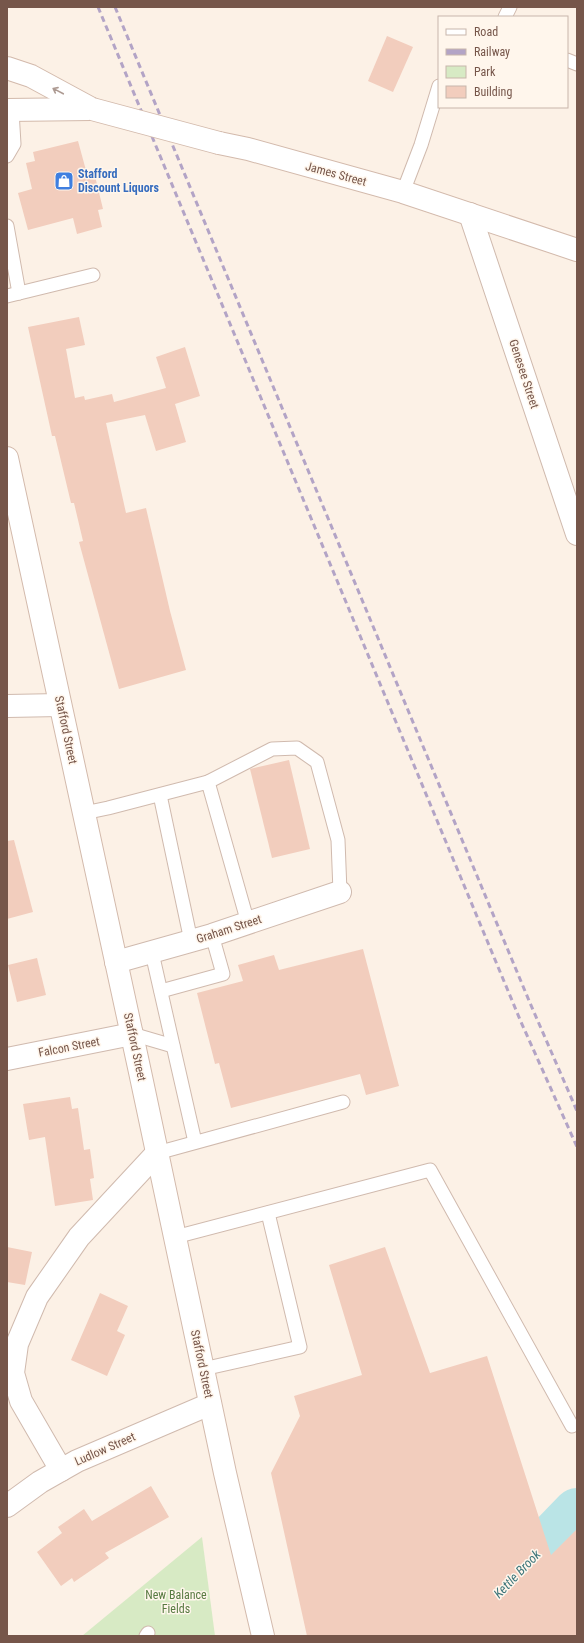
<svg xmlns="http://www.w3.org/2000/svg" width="584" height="1643" font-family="'Roboto Condensed',sans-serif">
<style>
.green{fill:#d7eac4}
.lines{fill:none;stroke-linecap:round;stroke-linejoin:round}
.river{stroke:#bae4e6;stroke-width:48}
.building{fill:#f2cdbd}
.service-casing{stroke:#d0baae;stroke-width:15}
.minor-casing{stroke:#d0baae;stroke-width:24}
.tertiary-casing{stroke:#d0baae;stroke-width:24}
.secondary-casing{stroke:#d3baac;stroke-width:24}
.service{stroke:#fff;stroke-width:13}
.minor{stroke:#fff;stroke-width:22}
.tertiary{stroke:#fff;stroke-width:22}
.secondary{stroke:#fff;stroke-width:22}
.rail{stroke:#b3a4c6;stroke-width:3;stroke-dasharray:6 4;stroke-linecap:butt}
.secondary-bridge-casing{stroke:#d3baac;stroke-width:24;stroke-linecap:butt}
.secondary-bridge{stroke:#fff;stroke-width:22}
.oneway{stroke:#ad9a92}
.labels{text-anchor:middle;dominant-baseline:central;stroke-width:3;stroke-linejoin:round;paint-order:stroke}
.shop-label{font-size:12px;font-weight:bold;fill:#366cbe;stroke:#fff6ec;text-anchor:start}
.street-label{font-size:12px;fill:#76564a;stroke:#fff6ec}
.park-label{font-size:12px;fill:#587b42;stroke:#fff6ec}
.water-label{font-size:13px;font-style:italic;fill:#3e767b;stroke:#fff6ec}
</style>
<rect width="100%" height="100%" fill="#fcf1e6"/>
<!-- green -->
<path class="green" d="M202,1537l13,99h-133z"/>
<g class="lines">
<!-- river -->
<path class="river" d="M457,1636l120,-124"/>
</g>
<!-- building -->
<g class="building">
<path d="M387,36l26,11 -20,45 -25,-11z"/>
<path d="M78,141l9,33 7,-2 9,37 -5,1 4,17 -25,7 -4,-16 -45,12 -10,-37 14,-4 -6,-26 9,-2 -2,-9z"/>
<path d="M79,317l6,28 -19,4 9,49 9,-2 1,4 27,-6 2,8 52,-14 -10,-31 29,-10 15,49 -25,8 11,38 -30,9 -11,-36 -39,8 20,90 20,-5 24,103 16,59 -67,19 -40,-147 4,-1 -9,-38h-3l-16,-67h-3l-24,-109z"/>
<path d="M289,760l21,89 -38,9 -22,-89z"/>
<path d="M14,840l19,72 -26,7v-78z"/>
<path d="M363,949l36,137 -33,9 -6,-21 -129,34 -12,-45 -4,1 -18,-71 46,-12 -5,-16 36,-10 5,15z"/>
<path d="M37,958l9,37 -29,7 -9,-37z"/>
<path d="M70,1097l2,12 6,-1 6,42 6,-1 4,29 -4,1 3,21 -38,6 -10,-69 -16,3 -6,-36z"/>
<path d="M7,1247l25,5 -7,33 -18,-3z"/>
<path d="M385,1247l45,126 57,-17 64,199 26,-26v107h-270l-36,-163 29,-57 -6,-20 68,-21 -33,-110z"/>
<path d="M100,1293l28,13 -11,25 8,4 -18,41 -36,-16z"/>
<path d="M151,1486l18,31 -64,36 4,5 -35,24 -2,-4 -11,8 -24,-34 25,-19 -4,-6 26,-18 8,12z"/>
</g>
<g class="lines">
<!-- service casing -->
<g class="service-casing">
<g id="service">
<path d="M505,17l5,-10"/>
<path d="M567,60l10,4"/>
<path d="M7,156l7,-12 -2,-33"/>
<path d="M403,192l18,-47 18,-59"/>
<path d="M7,226l12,67"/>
<path d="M7,296l86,-21"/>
<path d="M208,782l64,-33 25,-1 20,14 21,78 2,52"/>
<path d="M160,795l31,146"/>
<path d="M84,813l24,-5 100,-26 40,141"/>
<path d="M152,953l43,189"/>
<path d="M161,991l62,-17 -11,-39"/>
<path d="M132,1034l41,12"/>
<path d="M157,1153l186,-51"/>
<path d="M175,1237l255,-67 142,256"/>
<path d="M203,1369l97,-22 -32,-134"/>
<path d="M146,1636l2,-3"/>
</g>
</g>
<!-- minor casing -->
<g class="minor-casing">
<g id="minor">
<path d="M470,214l107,320"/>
<path d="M7,706l53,-1"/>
<path d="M116,962l96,-27 128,-43"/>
<path d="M7,1059l125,-25"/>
<path d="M61,1470l-40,-69 -8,-28 4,-29 20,-47 42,-60 78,-84"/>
</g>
</g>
<!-- tertiary casing -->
<g class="tertiary-casing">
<path id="tertiary" d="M7,1506l33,-24 37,-21 133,-57"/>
</g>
<!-- secondary casing -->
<g class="secondary-casing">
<g id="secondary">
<path d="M7,68l24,8 61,33"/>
<path d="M7,110l84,-1"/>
<path d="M219,143l29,6 155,43 174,58"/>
<path d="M7,458l133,614 85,401 38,163"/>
</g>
</g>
<!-- service -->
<use href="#service" class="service"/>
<!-- minor -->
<use href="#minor" class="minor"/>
<!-- tertiary -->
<use href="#tertiary" class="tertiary"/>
<!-- secondary -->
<use href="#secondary" class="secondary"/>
<!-- rail -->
<g class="rail">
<path d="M98,7l423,1015 56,125"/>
<path d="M115,7l415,996 47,108"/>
</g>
<!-- secondary-bridge casing -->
<g class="secondary-bridge-casing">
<path id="secondary-bridge" d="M92,109l127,34"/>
</g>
<!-- secondary-bridge -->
<use href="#secondary-bridge" class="secondary-bridge"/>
</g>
<!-- one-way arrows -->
<defs><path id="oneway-shaft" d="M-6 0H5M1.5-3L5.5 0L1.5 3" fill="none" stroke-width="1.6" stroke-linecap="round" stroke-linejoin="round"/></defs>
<use class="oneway" href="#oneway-shaft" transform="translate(58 91) rotate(-152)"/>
<!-- icons -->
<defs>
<g id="shop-square" transform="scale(1)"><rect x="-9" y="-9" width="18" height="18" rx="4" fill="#3f7fe0" stroke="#fff6ec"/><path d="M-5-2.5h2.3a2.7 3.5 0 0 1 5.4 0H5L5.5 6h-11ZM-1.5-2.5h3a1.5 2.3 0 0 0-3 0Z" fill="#fff"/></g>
</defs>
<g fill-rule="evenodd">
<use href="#shop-square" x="64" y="181"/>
</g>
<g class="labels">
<!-- shop labels -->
<g class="shop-label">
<text x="78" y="174">Stafford<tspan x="78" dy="14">Discount Liquors</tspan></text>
</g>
<!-- street labels -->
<g class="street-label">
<text transform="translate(336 174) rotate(15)">James Street</text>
<text transform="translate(524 374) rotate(72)">Genesee Street</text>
<text transform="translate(66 730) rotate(78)">Stafford Street</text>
<text transform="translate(229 929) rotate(-18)">Graham Street</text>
<text transform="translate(69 1047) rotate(-11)">Falcon Street</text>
<text transform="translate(135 1047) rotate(78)">Stafford Street</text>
<text transform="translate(202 1364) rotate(78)">Stafford Street</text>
<text transform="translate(105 1449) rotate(-24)">Ludlow Street</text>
</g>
<!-- park labels -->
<g class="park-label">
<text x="176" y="1595">New Balance<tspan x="176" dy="14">Fields</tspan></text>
</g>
<!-- water labels -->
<g class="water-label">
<text transform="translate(517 1574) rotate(-46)">Kettle Brook</text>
</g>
</g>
<!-- border -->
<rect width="584" height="1643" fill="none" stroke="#76564a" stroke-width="16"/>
<!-- legend -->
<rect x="438" y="16" width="130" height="92" fill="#fff6ec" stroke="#c8b6ab"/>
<rect x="446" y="29" width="20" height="6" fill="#ffffff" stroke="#c8b6ab"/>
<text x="474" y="36" font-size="12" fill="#76564a">Road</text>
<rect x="446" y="49" width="20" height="6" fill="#b3a4c6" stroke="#c8b6ab"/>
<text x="474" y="56" font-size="12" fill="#76564a">Railway</text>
<rect x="446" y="66" width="20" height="12" fill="#d7eac4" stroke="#c8b6ab"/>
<text x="474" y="76" font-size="12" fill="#76564a">Park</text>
<rect x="446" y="86" width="20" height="12" fill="#f2cdbd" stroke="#c8b6ab"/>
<text x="474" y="96" font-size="12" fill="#76564a">Building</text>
</svg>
